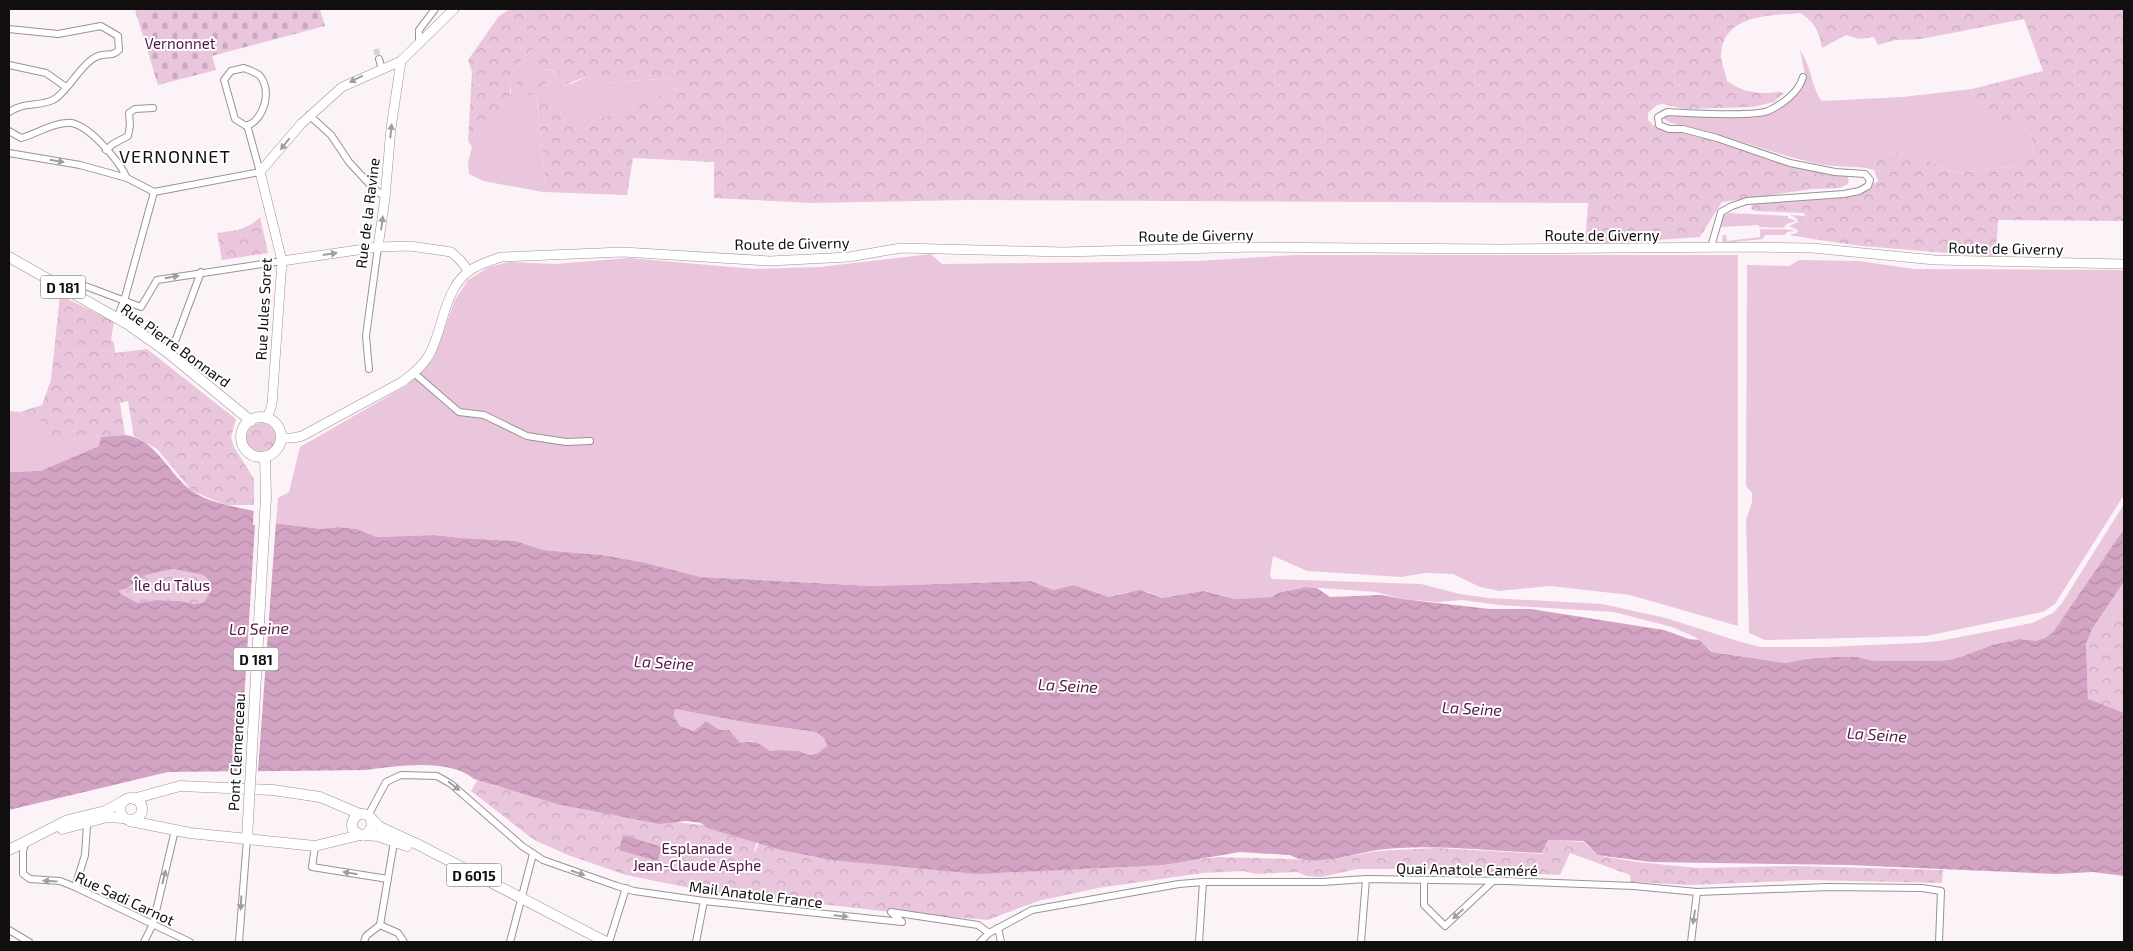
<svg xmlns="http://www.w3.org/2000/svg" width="2133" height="951" font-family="'Exo 2',sans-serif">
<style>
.grass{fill:#eac6dd}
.forest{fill:url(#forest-crowns)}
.cemetery{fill:url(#cemetery-stones)}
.water{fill:url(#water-waves);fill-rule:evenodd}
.pier{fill:#fcf3f9}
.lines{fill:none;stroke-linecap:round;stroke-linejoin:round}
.street-tunnel{stroke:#d9d1d6;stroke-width:6;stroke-dasharray:6 3;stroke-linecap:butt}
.street-casing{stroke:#9a9297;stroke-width:8}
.secondary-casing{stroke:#9a9297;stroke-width:10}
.primary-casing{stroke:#9a9297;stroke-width:11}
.street{stroke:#fff;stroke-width:6}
.secondary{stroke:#fff;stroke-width:9}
.primary{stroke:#fff;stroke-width:10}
.primary-bridge-casing{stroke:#9a9297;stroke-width:11;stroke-linecap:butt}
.primary-bridge{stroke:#fff;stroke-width:10}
.oneway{fill:#a09f9f}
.labels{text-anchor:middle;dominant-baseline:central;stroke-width:4;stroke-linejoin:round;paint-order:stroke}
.shield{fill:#fff;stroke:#585658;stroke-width:1}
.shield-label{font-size:14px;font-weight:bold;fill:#110e10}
.park-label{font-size:15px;fill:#4e1640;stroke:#fff}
.street-label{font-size:15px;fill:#110e10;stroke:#fff}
.water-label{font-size:16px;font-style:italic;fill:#521943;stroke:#fff}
.quarter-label{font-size:18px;letter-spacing:1px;fill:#110e10;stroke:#fff}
</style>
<defs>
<pattern id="forest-crowns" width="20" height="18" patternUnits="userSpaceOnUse" patternTransform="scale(1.25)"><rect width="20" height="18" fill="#eac6dd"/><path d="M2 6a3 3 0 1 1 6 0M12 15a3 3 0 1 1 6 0" fill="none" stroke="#c8a9bd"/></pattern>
<pattern id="cemetery-stones" width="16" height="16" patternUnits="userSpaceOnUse" patternTransform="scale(1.25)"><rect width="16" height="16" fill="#eac6dd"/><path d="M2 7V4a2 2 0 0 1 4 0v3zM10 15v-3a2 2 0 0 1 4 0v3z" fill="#c8a9bd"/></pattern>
<pattern id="water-waves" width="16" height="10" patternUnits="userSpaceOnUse" patternTransform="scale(1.25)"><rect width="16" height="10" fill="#d3a3c3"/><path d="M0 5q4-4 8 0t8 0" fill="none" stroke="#b48ba6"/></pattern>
</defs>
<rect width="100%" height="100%" fill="#fcf3f9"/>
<!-- grass -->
<g class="grass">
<path d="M532,49l7,2v8l4,10 14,2 7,8 -1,6 10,-2 13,-6 18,6 70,-5 4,10 -48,18 -11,8 -22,4 -13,13 -16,-4 -5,-7 -4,-11 -11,-13 -9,-18h-18l15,15 10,91 -3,8 -60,-11 -14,-7 -1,-12 4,-15 -4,-6 11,-15 7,-1 25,-33v-18c8,-8 14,-20 21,-25z"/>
<path d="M1800,51c11,12 12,39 22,50l80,-4 70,-8c5,29 36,32 59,43l2,20 -17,14 -60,7 -28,-12 -32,-9 -21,8 -1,10c-15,-5 -33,-2 -49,-5 -35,-6 -67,-19 -100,-28 -14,-5 -53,-10 -62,-19l5,-5 80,2 29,-8 28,-25 -1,-12z"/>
<path d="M1729,213l59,3v2l8,3 -9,3 -4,4 -24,-1v-2l-38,2 -2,-2 3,-9z"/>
<path d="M1790,215l15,1 5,12 9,12 -30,-5 8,-2 1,-3 -9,-4 9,-4 -2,-4z"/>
<path d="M1760,229c11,1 25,-1 35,2l-8,1 -2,3h-20l-2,4 -38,4 -3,-2 1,-6h3l1,6 33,-4z"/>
<path d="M931,254l11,10 255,-3 99,-6h442v371l-108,-31 -80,-9 -51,5 -19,-4 -27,-13 -28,-1 -24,4 -94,-6 -34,-15 -3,19 2,4 149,5 39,10 29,4 113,6 64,14 75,24 20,5h64l92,-4 22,-2 93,-18 21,-10 9,-10 62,-99v25l-71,103 -8,6 -9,4 -16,-3 -28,6 -37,14 -15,2h-66l-17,-4h-22l-29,2 -21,4 -72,-11 -18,-15 -23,-10 -58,-15 -115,-7 -37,-5 -25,2 -35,-3 -26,-7 -70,-5 -28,6 -6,4 -37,2 -32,-8 -41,7 -14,-6h-19l-20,5 -35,-12 -21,5 -22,-9 -158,5 -172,-9 -59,-15 -40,-7 -59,-5 -27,-9 -54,-3 -28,-3 -57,2 -20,-8 -19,-2 -17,2 -45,-6 2,-25 11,-6 11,-45 106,-61 27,-27 22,-59 13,-20 21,-13 20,-5 46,2 74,-6 126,11 65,-2z"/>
<path d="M1799,260l60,1 55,8 210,1v225l-69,109 -12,8 -117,24 -161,4 -16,-7 -3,-113 6,-18v-9l-6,-7 1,-221 42,1z"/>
<path d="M9,411l11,1 8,9h20l17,22 23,-8 13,2 -2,9 -59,25 -31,1z"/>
<path d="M2124,582v23l-38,39 6,-15z"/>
<path d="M675,709l74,14 67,9 8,6 3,8 -9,7 -9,2 -10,-4 -20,-1 -9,1 -18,-10 -12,2 -34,-22 -12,10 -14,-5 -6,-10z"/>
</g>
<!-- forest -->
<g class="forest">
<path d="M510,9h1614v212l-126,-1 -2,37 -134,-11 -43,-6 -9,-12 -6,-15 -48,-2 -5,-2 1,-6 103,-9 23,-13 -4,-11 1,-10 21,-8 32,9 28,12 60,-7 17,-14 -2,-20c-23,-11 -54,-13 -59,-43l71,-18 -19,-52 -103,20 -25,1 -18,5 -4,-8 -16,2 -12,-4 -24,13c-3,-16 -7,-26 -22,-35 -30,3 -76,1 -79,41 0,8 4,18 6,27 13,9 24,12 40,12 6,0 11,-2 17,0l-10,9 -21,5 -68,2 -22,-5 -6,1 -9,8v7l5,5 11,4 22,3 106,33 54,9 3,6 -1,4 -8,4 -27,1 -91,13 -22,35 -115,8 3,-42 -619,-3 -159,3 -96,-5v-36l-81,-4 -6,37 -84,-3 3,-8 -10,-91 -11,3 -8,-5v-9c8,-8 19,-5 29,-3l-1,10 3,7c20,11 3,28 36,35l13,-13 22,-4 11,-8 48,-18 -5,-10 -69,5 -18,-6 -23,8 1,-6 -7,-8 -18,-3v-17l-7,-2c-7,5 -13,17 -21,25 0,24 -2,50 -32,52l-11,15 4,-69 -4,-12 31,-44z"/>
<path d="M260,217l8,36 -46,7 -5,-27c17,-2 31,-3 43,-16z"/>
<path d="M60,295l54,27 -3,17 3,4 1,10 32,-4 89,70 -5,18 3,10 20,32v26h-28l-34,-14 -35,-42 -23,-13 -6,-35 -8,2 5,32 -24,2 -13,-2 -23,8 -19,-9 1,-13h-19l-8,-9 22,-7 9,-25z"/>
<circle cx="261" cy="438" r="15"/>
<path d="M173,569l30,6 7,6v11l-6,10 -8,2 -16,-3 -24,-1 -18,3 -17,-9 -2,-4 7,-1 20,-14z"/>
<path d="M2124,605v108l-36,-13 -2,-56z"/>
<path d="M478,779l18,7 117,29 89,10 55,15 -3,12h1l4,-9 55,14 184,16 135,-7 85,-9 109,3 51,-9 58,-3 106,6 6,-14 36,2 12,13 41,7 62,6 96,-2 148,4 -1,13 -133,-3 -118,5 -60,-3 -1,-7 -60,-22 -10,22 -152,-6h-51l-36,8 -14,-1 -10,-4 -41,2 -12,-3 -41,2 -105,15 -60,13 -50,19 -97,-8 -186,-21 -79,-16 -58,-20 -34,-15 -63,-49z"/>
</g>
<!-- cemetery -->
<path class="cemetery" d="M137,9h183l5,17 -113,30 4,14 -58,15 -23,-75z"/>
<!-- water -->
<g class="water">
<path d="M125,435c32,4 43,39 67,56 15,11 43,16 62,20l-1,13 22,-1 46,6 17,-2 19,2 20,8 57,-2 28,3 54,3 27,9 59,5 40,7 59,15 172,9 158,-5 22,9 21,-5 35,12 31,-7 22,8 41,-7 32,8 37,-2 6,-4 28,-6 11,1 13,9 52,-2 20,4 88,10h41l133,21 25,9 10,1 13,12 73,11 21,-4 29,-2h22l17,4h66l15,-2 37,-14 28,-6 16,2 9,-3 8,-6 71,-103v53l-32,47 -6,15 2,55 36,14v163l-31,-4 -37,2 -207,-9 -198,-3 -54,-7 -13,-14 -36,-1 -6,13c-55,-2 -111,-10 -165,-3 -24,4 -65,18 -87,5l-50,-3 -77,13 -185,9 -147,-14 -50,-10 -74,-22 -6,-5 -14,-2 -28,3 -102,-20 -83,-25c-25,-21 -77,-13 -107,-9l-199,2 -159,38v-338l31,-1 59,-25 2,-9zM173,569l30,6 7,6v11l-6,10 -8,2 -16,-3 -24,-1 -18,3 -17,-9 -2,-4 7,-1 20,-14zM675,709l74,14 67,9 8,6 3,8 -9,7 -9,2 -10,-4 -20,-1 -9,1c-13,-8 -13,-11 -30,-8l-11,-13h-9l-14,-9 -12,10 -14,-5 -6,-10z"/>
<path d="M623,835l39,12 -5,14 -38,-11z"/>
</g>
<!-- pier -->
<path class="pier" d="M254,508l2,3 -1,11 21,-1 -18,250h3v2h-24v-6l3,-1 15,-241h-2z"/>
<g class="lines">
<!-- street-tunnel -->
<path class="street-tunnel" d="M376,49l3,10"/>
<!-- street casing -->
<g class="street-casing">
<g id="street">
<path d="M9,29l49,5 43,-8 17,10 1,14c-7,7 -13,3 -21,6 -16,6 -31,37 -45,44 -15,7 -27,1 -44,12"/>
<path d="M419,41v-11l16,-21"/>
<path d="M379,59l3,10"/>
<path d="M9,65l37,8 20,14"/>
<path d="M244,68c5,2 11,4 15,7 14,14 5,46 -13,51l-11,-7 -11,-39 7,-9z"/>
<path d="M309,115l22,20 18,27 24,26 12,9"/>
<path d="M9,131l12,7c15,-4 29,-14 45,-15 20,-3 53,38 61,55"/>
<path d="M106,150l7,-6 15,-8 2,-10 -1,-13 6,-4 18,-1"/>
<path d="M9,153l71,12 47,13 27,14 106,-20 -13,-47"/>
<path d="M1711,247l10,-35 11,-6 15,-5 97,-7 15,-3 9,-5 2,-6 -5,-6 -30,-2 -45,-9 -73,-25 -34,-9h-14l-10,-4 -1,-8 9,-5c19,1 86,5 101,-1 15,-7 31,-19 35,-34"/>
<path d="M55,282l17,-1 69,26 16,-27 125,-19"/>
<path d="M117,318l7,-17 30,-109"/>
<path d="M167,352l9,-13 25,-67"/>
<path d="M369,369l-3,-33 12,-89"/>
<path d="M414,373l45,39 25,3 43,21 39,6 24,-1"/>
<path d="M368,816l18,-34 15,-7 36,1 14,8 71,62 21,14 74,26 17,5 70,10 198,21 -11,-10 87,13 11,8"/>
<path d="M26,841l-3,10v23l7,5 30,2 15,6 115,55"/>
<path d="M315,846l-3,21 76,12"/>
<path d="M1424,881v24l21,21 48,-45"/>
<path d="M75,887l10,-32 2,-30 2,-3"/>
<path d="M380,925l14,-83"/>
<path d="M380,925l18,8 6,9"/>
<path d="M998,928l3,14"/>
<path d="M9,930l20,12"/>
<path d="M144,942l9,-18 22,-94"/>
<path d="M239,942l8,-103"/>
<path d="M364,942l2,-6 14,-11"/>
<path d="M510,942l23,-88"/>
<path d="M609,942l17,-54"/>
<path d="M696,942l8,-41"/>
<path d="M980,942l9,-9 43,-23 147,-26 24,-2h119l44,-3 141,2 127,5 63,6 131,-5 94,1 19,3 -2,51"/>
<path d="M1199,942l4,-60"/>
<path d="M1361,942l5,-63"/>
<path d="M1691,942l6,-50"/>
</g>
</g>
<!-- secondary casing -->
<g class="secondary-casing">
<g id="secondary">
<path d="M378,247l7,-49 6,-70 10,-67"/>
<path d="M282,261l96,-14 32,-1 41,6 9,8 9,11"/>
<path d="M267,419l5,-15 10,-143 -22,-89 41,-48 41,-37 59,-26 53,-52"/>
<path d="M281,438h12l9,-2 100,-54c11,-8 21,-16 27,-27 15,-27 14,-64 40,-84 9,-7 21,-10 32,-14l122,-5 147,9 79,-4 52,-9 162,4 191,-5 246,2 247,-2 65,1 123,12 189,4"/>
</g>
</g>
<!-- primary casing -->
<g class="primary-casing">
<g id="primary">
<path d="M9,257l120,68 38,27 84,69"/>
<circle cx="261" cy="437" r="20"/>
<path d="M265,457l1,40"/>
<circle cx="131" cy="809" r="11"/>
<path d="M133,799l47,-13 93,4 47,7 40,17"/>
<path d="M371,819l1,8 -5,7 -7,1 -7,-5c-3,-8 3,-20 14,-15 5,3 9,9 13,12l37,17 189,98"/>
<path d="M130,821l60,12 125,13 45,-11"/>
<path d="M62,829l45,-12 17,1"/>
<path d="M365,835l13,1 29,10"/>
<path d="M247,839l1,-18"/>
<path d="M9,850l59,-30 37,-9 19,-10"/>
</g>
</g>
<!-- street -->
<use href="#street" class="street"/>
<!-- secondary -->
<use href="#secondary" class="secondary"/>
<!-- primary -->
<use href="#primary" class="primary"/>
<!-- primary-bridge casing -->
<g class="primary-bridge-casing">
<path id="primary-bridge" d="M248,821l18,-324"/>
</g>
<!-- primary-bridge -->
<use href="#primary-bridge" class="primary-bridge"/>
</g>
<!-- one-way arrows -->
<defs><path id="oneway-solid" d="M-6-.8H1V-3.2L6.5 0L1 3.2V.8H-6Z" transform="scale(1.25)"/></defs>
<g class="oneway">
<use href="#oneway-solid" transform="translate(356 79) rotate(153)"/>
<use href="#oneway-solid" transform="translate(391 131) rotate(-84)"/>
<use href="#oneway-solid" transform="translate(285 144) rotate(128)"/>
<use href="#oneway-solid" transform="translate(57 161) rotate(9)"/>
<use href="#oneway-solid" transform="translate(382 223) rotate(-83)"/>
<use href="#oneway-solid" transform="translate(330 254) rotate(-8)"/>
<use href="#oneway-solid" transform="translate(172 277) rotate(-10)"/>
<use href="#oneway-solid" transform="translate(454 786) rotate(38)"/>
<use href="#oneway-solid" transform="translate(350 873) rotate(-171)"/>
<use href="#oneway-solid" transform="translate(578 873) rotate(19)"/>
<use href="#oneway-solid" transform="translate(164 877) rotate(-76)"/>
<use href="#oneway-solid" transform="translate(50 881) rotate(-177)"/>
<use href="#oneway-solid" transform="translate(241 903) rotate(93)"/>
<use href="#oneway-solid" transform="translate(1458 914) rotate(137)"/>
<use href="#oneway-solid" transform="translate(841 916) rotate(6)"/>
<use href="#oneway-solid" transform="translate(1694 917) rotate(98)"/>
</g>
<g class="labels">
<!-- shield labels -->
<g class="shield">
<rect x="40.5" y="275.5" width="45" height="23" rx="4"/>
<rect x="233.5" y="647.5" width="45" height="23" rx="4"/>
<rect x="446.5" y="863.5" width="55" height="23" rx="4"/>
</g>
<g class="shield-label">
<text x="63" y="287">D 181</text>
<text x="256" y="659">D 181</text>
<text x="474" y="875">D 6015</text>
</g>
<!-- park labels -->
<g class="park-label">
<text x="180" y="43">Vernonnet</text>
<text x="172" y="585">Île du Talus</text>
<text x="697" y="848">Esplanade<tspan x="697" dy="17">Jean-Claude Asphe</tspan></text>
</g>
<!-- street labels -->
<g class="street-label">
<text transform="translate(367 213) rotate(-83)">Rue de la Ravine</text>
<text transform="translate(1196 235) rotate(-1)">Route de Giverny</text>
<text x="1602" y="235">Route de Giverny</text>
<text transform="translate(792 243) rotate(-1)">Route de Giverny</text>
<text transform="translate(2006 248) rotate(1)">Route de Giverny</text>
<text transform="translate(263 309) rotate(-87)">Rue Jules Soret</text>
<text transform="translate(176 345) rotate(36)">Rue Pierre Bonnard</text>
<text transform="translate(236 752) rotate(-87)">Pont Clemenceau</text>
<text transform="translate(1467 869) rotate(1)">Quai Anatole Caméré</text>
<text transform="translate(756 894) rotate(7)">Mail Anatole France</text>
<text transform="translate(125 898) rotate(25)">Rue Sadi Carnot</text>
</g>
<!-- water labels -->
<g class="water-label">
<text transform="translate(259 628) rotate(-1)">La Seine</text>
<text transform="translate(664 662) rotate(3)">La Seine</text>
<text transform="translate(1068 685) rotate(3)">La Seine</text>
<text transform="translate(1472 708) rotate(3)">La Seine</text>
<text transform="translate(1877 734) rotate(4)">La Seine</text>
</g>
<!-- quarter labels -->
<g class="quarter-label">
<text x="175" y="156">VERNONNET</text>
</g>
</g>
<!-- border -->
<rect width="2133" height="951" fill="none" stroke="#110e10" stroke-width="20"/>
</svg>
